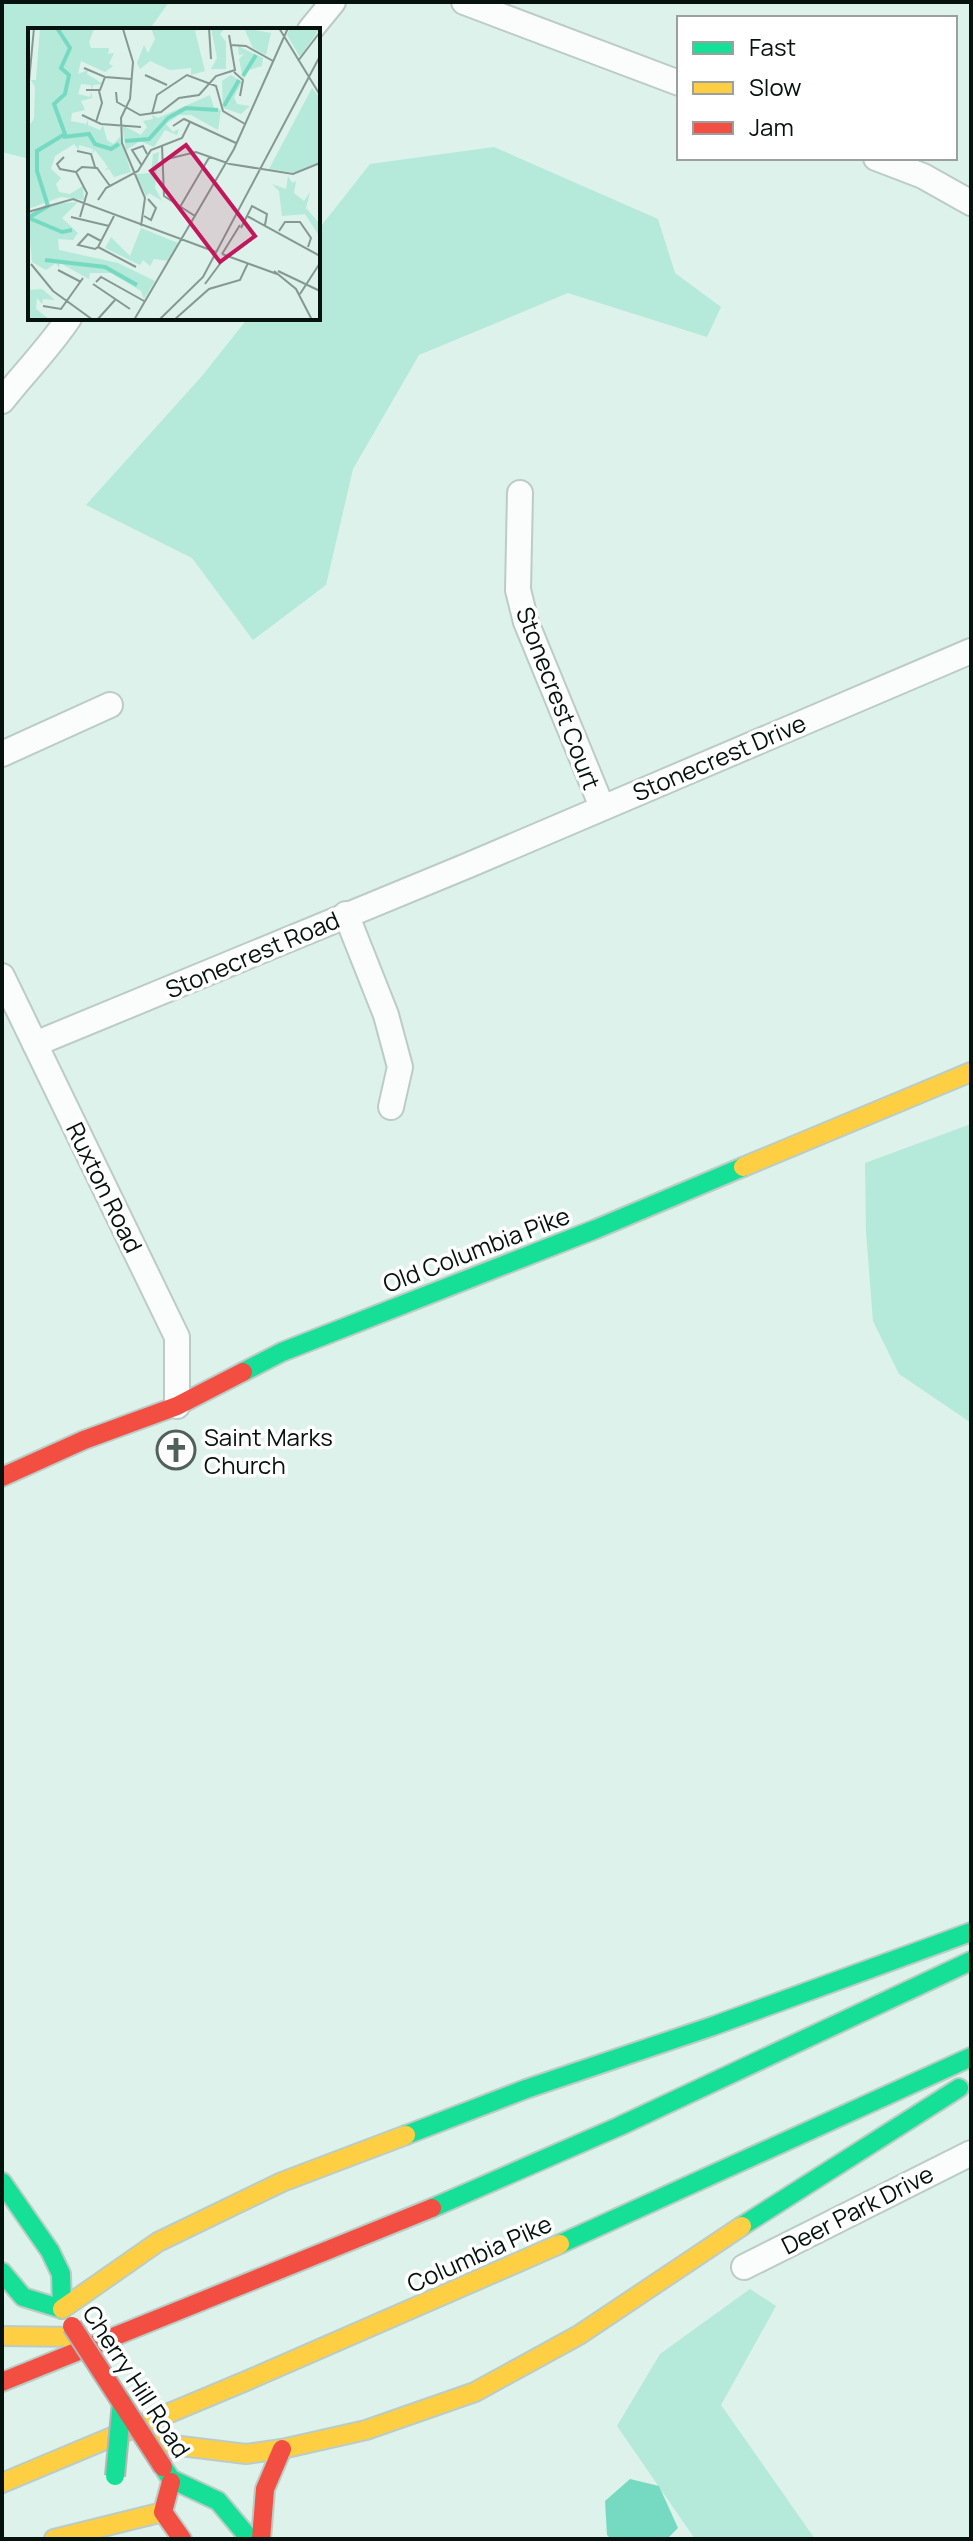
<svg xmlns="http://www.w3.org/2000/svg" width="973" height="2541" font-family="Manrope,sans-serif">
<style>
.green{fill:#b5e9da}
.water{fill:#76dac3}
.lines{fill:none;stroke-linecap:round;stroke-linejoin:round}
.street-casing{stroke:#bbccc6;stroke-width:28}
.fast-casing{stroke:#bbccc6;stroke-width:22}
.slow-casing{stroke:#bbccc6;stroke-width:22}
.jam-casing{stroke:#bbccc6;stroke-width:22}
.street{stroke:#fafdfc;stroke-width:24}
.fast{stroke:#16e098;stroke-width:18}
.slow{stroke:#ffcf43;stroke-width:18}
.jam{stroke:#f24e42;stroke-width:18}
.fast-bridge-casing{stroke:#b6b6b5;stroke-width:22;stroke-linecap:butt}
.jam-bridge-casing{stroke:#b6b6b5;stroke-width:22;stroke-linecap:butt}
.fast-bridge{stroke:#16e098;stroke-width:18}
.jam-bridge{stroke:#f24e42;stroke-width:18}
.labels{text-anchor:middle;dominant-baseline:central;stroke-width:7;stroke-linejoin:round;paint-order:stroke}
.street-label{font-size:24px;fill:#05120e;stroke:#fff}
.poi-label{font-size:24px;fill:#05120e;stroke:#fff;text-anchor:start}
.inset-river{fill:none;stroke:#76dac3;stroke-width:4}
.inset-road{fill:none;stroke:#869892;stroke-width:2}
.view{fill:#c2185b;fill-opacity:0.15;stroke:#c2185b;stroke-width:4}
.inset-edge{fill:none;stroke:#05120e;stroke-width:4}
</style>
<rect width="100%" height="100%" fill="#dcf2ea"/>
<!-- green -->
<g class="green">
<path d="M9,2h160l-20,28h-119v129l-28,-7v-146z"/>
<path d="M494,147l164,72 17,54 46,34 -14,30 -139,-44 -149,62 -66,114 -27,116 -73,55 -61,-82 -106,-53 116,-129 46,-58h70v-88l52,-66z"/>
<path d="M971,1124v298h-1l-71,-48 -26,-53 -7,-89 -1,-69z"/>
<path d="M750,2289l26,17 -55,99 94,134h-120l-78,-113 43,-72z"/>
</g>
<!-- water -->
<path class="water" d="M630,2479l29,7 19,42 -11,11h-56l-4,-4 -2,-34z"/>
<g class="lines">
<!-- street casing -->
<g class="street-casing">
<g id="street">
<path d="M464,2l215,81"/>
<path d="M310,30l23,-28"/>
<path d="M876,158l47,18 48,27"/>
<path d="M2,401c22,-28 47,-53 67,-83"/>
<path d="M520,493l-2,97 8,32 76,185"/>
<path d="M2,754l108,-49"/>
<path d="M346,914l40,101 14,52 -9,40"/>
<path d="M2,976l175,361v69"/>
<path d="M35,1044l434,-179 502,-214"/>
<path d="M744,2267l227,-114"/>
</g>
</g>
<!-- fast casing -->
<g class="fast-casing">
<g id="fast">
<path d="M243,1372l39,-20 314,-123 147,-62"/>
<path d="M406,2135l120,-46 187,-63 258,-94"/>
<path d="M2,2182l48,69 11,23 1,35"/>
<path d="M432,2208l188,-82 351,-165"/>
<path d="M742,2226l217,-138"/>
<path d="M560,2244l411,-187"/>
<path d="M2,2272l21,25 39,12"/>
<path d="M163,2467l8,12 47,22 32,38"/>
</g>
</g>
<!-- slow casing -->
<g class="slow-casing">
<g id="slow">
<path d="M743,1167l228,-95"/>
<path d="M62,2309l96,-67 124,-60 124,-47"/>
<path d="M2,2336l77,1"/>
<path d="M148,2442l98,12 36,-5 84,-19 109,-38 104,-57 163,-109"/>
<path d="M2,2483l244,-102 314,-137"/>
<path d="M54,2539l109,-27"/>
</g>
</g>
<!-- jam casing -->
<g class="jam-casing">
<g id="jam">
<path d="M2,1477l82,-37 93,-34 66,-34"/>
<path d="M2,2382l430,-174"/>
<path d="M171,2482l-8,30 19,27"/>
<path d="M261,2539l4,-50 17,-40"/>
</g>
</g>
<!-- street -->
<use href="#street" class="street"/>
<!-- fast -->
<use href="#fast" class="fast"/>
<!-- slow -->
<use href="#slow" class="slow"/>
<!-- jam -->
<use href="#jam" class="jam"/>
<!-- fast-bridge casing -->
<g class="fast-bridge-casing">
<path id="fast-bridge" d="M115,2476l7,-74"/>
</g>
<!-- jam-bridge casing -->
<g class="jam-bridge-casing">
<path id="jam-bridge" d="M72,2326l91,141"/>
</g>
<!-- fast-bridge -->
<use href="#fast-bridge" class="fast-bridge"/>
<!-- jam-bridge -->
<use href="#jam-bridge" class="jam-bridge"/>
</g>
<!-- icons -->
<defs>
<g id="church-ring" transform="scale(2)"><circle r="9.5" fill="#fff" stroke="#50605b" stroke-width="1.5"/><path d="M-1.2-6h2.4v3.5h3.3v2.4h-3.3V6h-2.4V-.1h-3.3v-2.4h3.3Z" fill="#50605b"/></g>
</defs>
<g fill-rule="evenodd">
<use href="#church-ring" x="176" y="1450"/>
</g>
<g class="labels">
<!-- street labels -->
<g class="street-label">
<text transform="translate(559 698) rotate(69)">Stonecrest Court</text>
<text transform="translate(719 757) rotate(-23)">Stonecrest Drive</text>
<text transform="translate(252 954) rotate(-23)">Stonecrest Road</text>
<text transform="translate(105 1187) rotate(64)">Ruxton Road</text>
<text transform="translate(476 1249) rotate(-21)">Old Columbia Pike</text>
<text transform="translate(857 2209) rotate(-27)">Deer Park Drive</text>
<text transform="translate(479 2253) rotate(-24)">Columbia Pike</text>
<text transform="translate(137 2381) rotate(57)">Cherry Hill Road</text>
</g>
<!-- poi labels -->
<g class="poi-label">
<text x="204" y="1436">Saint Marks<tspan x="204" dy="28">Church</tspan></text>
</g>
</g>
<!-- overview -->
<g transform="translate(28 28)">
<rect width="292" height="292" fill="#dcf2ea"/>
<path d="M12,0h66l-12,1 -5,13 2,6h18l-1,6 6,-1 -5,11 4,2 -8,6 -24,-11 -3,13 10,-4 -1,4 16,10 -10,1 -1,6 -1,-6 -10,-1 -3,10 12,3 2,-5v6l-11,3 4,9 -13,3 -1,8 15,3 2,-4v5l12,5 3,-5 4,15 6,4 7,-7 11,35 -17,5 -5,-8 -5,2 4,-4 -13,-17 -3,4 1,-5 -14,-4v5l-5,-6 -19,12 -4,13 10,9 -5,6 3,8 11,2 13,-8 1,14 -23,-3 -33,12v-82l6,-8 1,-32 -4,-7h5zM123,0l49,1 -5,2 10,40 -14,4v-7l-21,2 -20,-9 -10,8 -3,-6 7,-18 4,8 7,-14zM183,0h14l-5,6 6,8v27h-15l6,-11zM216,0l27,5 -5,22 -13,-7zM262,0h30l-20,29 -13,-22zM210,18l25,12 -1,8 -13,4 -6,9 -4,-20 5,-5 -5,1zM203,47l11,7 -8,15 3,7 13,2 -9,8 -18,-6 -1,-27zM284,60l8,10v64l-23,11 -28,-4zM182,67l4,13 7,2 -3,20 -27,-15h-12l-13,9 7,8 6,-3 -2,6 -12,-5 -11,17 -14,-6 -14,9 -4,-25 19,10 6,-8 -4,-6 10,-2 -1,-4 6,3zM131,124l-4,36 7,13 -13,-8 -3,3 -10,-22 15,-1 2,-19zM260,148l4,7 4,-2 -2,12 10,8 6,-9 -4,16 14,16v13l-15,-23 -23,2 -3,-25 -7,-7 14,5zM50,174l-16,16 16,15 -5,7 -15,-1 1,11 59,13 37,18 -11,18 -3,-8 -30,-18h-21l-1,6 -29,-16 -1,5 -3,-5 -10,7 -14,-8 -4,-48 25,-10zM113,200l37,15 -9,18 -15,-2 -4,7 -7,-6 -3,5 -35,-17 6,-11 19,19zM14,261l13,11 -12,-1 -1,5 -5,-6 -1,11 13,10 18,1h-39v-30z" fill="#b5e9da"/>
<path class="inset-river" d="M215,48l13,-21M196,78l15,-26M35,109l26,-3 6,10 16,5 8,-5M97,113l24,-2 19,-21 18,-10 32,2M0,190l20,-12 -11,-35v-20l28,-17 -11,-30 11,-10 4,-19 -8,-7 9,-20 -13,-20M1,190l33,14 10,-2M17,232l60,7 32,18"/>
<path class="inset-road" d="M63,0h35M181,0l2,31M251,0l41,67M95,1l10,33 -3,37 -9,19 1,25 23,55 -4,28M203,17l15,1 27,15M270,33l22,-29M56,40l21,9 26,2M206,44l9,8 -3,16M117,47l22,10M58,62h14l5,-13M0,64l6,-64M88,64l1,10 23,13 21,-3 18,-14 20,-3 17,-19 19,-6 -6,-35M124,86l5,-19 30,-20 29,11 7,25 22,13M54,87l19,9 40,3M68,94l6,-19 -3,-12M145,98l11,-7 52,24M134,117l2,51 31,20M49,123l14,3 4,13M36,129l-7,7 3,5 16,3M135,132l33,-8 34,12 63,10 27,-11M114,138l-10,-16 11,-4 4,8M48,144l11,21 -7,24M48,144l6,-5 15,1 13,18M70,172l8,-12 32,-17 13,-21 31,-12 8,-16M152,179l30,-51M0,184l45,-13 143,53M116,188l7,4 5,-12 -8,-9M219,188l73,40M43,189l38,9M213,200l11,-22 15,8 -2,11M251,203l6,-9h15l11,16 -3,9M73,213l-13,-7 -10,11 17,4 3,-2 16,-31M70,219l38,20M194,226l55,20M194,226l18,-29M3,236l22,27 40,29M30,242l23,12M246,243l22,18 16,31M250,243l42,20M68,254l5,-5 43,24M65,256l37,25M177,256l20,-27M272,266l20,-31M15,278l18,3 22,-31M69,292l18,-20M106,292l100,-171 54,-121M131,292l44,-43 117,-221M146,292l35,-31 31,-9 8,-17"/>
<path class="view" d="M158,117l69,91 -35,26 -69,-91z"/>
<rect width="292" height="292" class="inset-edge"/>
</g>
<!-- border -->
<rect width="973" height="2541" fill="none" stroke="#05120e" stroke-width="8"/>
<!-- legend -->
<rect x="677" y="16" width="280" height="144" fill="#ffffff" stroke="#9ba09f" stroke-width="2"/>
<rect x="693" y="42" width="40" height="12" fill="#16e098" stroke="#9ba09f" stroke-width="2"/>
<text x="749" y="56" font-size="24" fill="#05120e">Fast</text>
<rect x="693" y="82" width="40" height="12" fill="#ffcf43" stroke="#9ba09f" stroke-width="2"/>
<text x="749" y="96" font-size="24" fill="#05120e">Slow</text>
<rect x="693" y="122" width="40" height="12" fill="#f24e42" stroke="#9ba09f" stroke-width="2"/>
<text x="749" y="136" font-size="24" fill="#05120e">Jam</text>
</svg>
